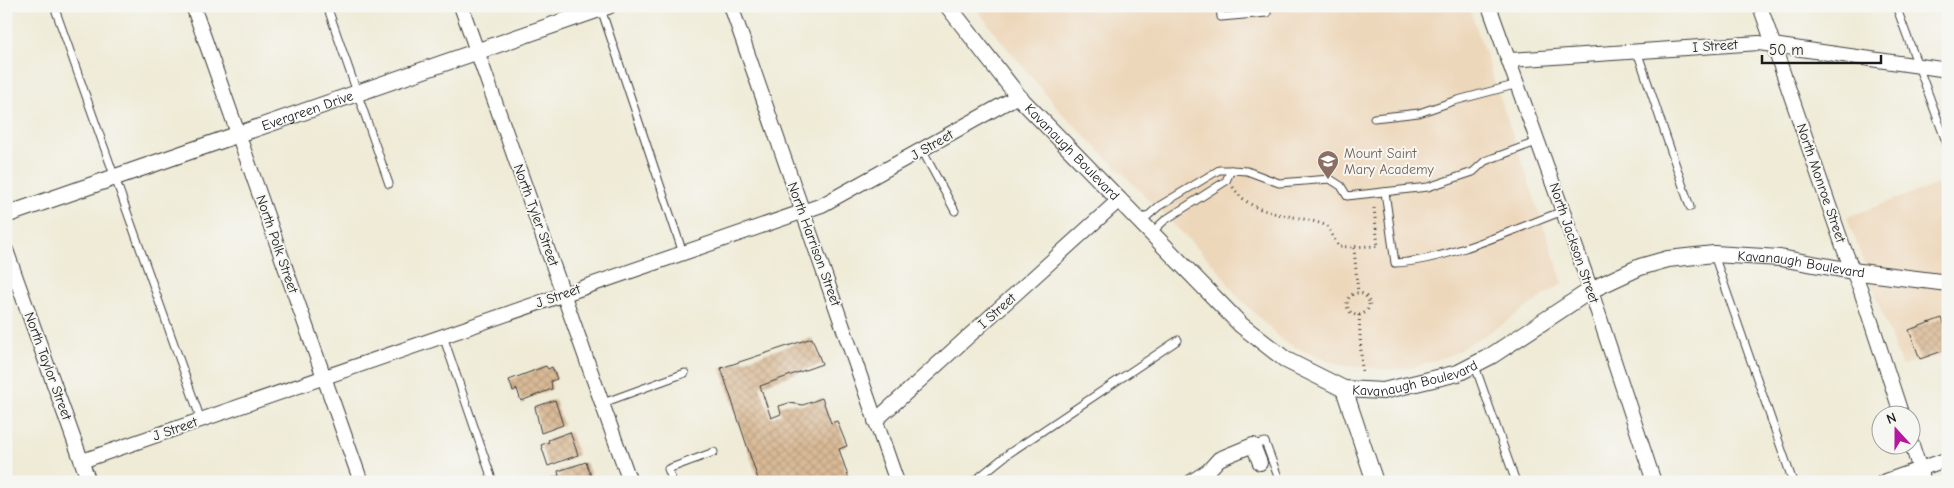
<svg xmlns="http://www.w3.org/2000/svg" width="1954" height="488" font-family="'Comic Neue',sans-serif">
<style>
.built{fill:#edd7ba}
.building{fill:url(#building-cross-hatch)}
.lines{fill:none;stroke-linecap:round;stroke-linejoin:round}
.service-casing{stroke:#3c3b38;stroke-width:9}
.minor-casing{stroke:#3c3b38;stroke-width:16}
.tertiary-casing{stroke:#3c3b38;stroke-width:18}
.path{stroke:#3c3b38;stroke-width:3;stroke-dasharray:1 4;stroke-linecap:butt}
.service{stroke:#fff;stroke-width:7}
.minor{stroke:#fff;stroke-width:14}
.tertiary{stroke:#fff;stroke-width:16}
.labels{text-anchor:middle;dominant-baseline:central;stroke-width:4;stroke-linejoin:round;paint-order:stroke}
.street-label{font-size:14px;fill:#1c1c1c;stroke:#f6f6f2}
.education-label{font-size:14px;fill:#785e54;stroke:#f6f6f2;text-anchor:start}
</style>
<defs>
<pattern id="building-cross-hatch" width="8" height="8" patternUnits="userSpaceOnUse" patternTransform="scale(1.25)"><rect width="8" height="8" fill="#d9ba96"/><path d="M0 0l8 8M0 8l8-8" fill="none" stroke="#ba9f81"/></pattern>
</defs>
<rect width="100%" height="100%" fill="#f6f6f2"/>
<filter id="ink" filterUnits="userSpaceOnUse"><feTurbulence type="fractalNoise" baseFrequency=".02" numOctaves="2"/><feDisplacementMap in="SourceGraphic" scale="10" xChannelSelector="R" yChannelSelector="G"/><feConvolveMatrix kernelMatrix="1 2 1 2 8 2 1 2 1" color-interpolation-filters="sRGB"/></filter>
<filter id="wash" filterUnits="userSpaceOnUse"><feTurbulence type="fractalNoise" baseFrequency=".0096" numOctaves="4" result="noise"/><feDisplacementMap in="SourceGraphic" scale="20" xChannelSelector="R" yChannelSelector="G"/><feGaussianBlur stdDeviation="1.12" result="paint"/><feColorMatrix in="noise" values="0 0 0 0 0 0 0 0 0 0 0 0 0 0 0 0 0 1.4 0 .05"/><feComposite in="paint" operator="in"/></filter>
<g filter="url(#wash)">
<rect width="100%" height="100%" fill="#efebd7"/>
<!-- built -->
<g class="built">
<path d="M975,6h494l94,277 -57,39 -53,32 -41,14 -23,2 -45,-4 -39,-14 -22,-11 -47,-46 -18,-26 -158,-158 -63,-75z"/>
<path d="M1948,180v174l-47,11 -54,-148z"/>
</g>
<g id="blocks">
<!-- building -->
<g class="building">
<path d="M1942,318l6,17v14l-28,10 -11,-29z"/>
<path d="M812,338l10,26 -62,22 11,32 10,-4 -2,-8 10,-3 14,2 19,-7 9,25 6,-2 10,25 -8,3 11,33h-91l-38,-114z"/>
<path d="M546,366l2,3 4,-2 5,12 -6,2 1,8 -31,12 -4,-12 -4,2 -4,-11z"/>
<path d="M555,400l8,25 -22,8 -6,-26z"/>
<path d="M570,432l8,23 -30,11 -7,-21 8,-3 -1,-2z"/>
<path d="M586,462l7,20h-40l-1,-4 7,-2 -1,-5z"/>
</g>
</g>
</g>
<g filter="url(#ink)">
<use href="#blocks" fill-opacity="0" stroke="#3c3b38" stroke-width="1"/>
<g class="lines">
<!-- service casing -->
<g class="service-casing">
<g id="service">
<path d="M54,6l147,414"/>
<path d="M327,6l62,178"/>
<path d="M1220,6l1,11 46,-4v-7"/>
<path d="M1896,6l52,141"/>
<path d="M601,9l82,244"/>
<path d="M1637,51l53,156"/>
<path d="M1374,118l45,-5 35,-12 64,-17"/>
<path d="M922,150l33,61"/>
<path d="M1231,170l16,1 32,12 51,-4 11,7 6,10 81,-9 45,-15 12,-11 54,-20"/>
<path d="M1385,192l10,71c50,-2 120,-34 168,-52"/>
<path d="M1141,222l18,-16 60,-36h12l-5,11 -61,39 -14,13"/>
<path d="M1714,255l79,227"/>
<path d="M443,336l50,146"/>
<path d="M1475,366l41,116"/>
<path d="M603,403l82,-30"/>
<path d="M1253,445l12,-3 15,40"/>
<path d="M673,482l-5,-13 46,-17"/>
<path d="M973,482l35,-28 170,-114"/>
</g>
</g>
<!-- minor casing -->
<g class="minor-casing">
<g id="minor">
<path d="M193,6l168,476"/>
<path d="M461,6l169,476"/>
<path d="M731,6l166,476"/>
<path d="M1489,6l96,267 69,209"/>
<path d="M1760,6l84,243 16,39 42,128"/>
<path d="M1510,60l249,-17 189,27"/>
<path d="M6,250l83,232"/>
<path d="M875,421l244,-221"/>
<path d="M1912,445l12,37"/>
<path d="M82,461l740,-256 196,-109"/>
<path d="M1191,482l17,-11 11,-12 34,-14 7,18"/>
<path d="M1883,482l65,-23"/>
</g>
</g>
<!-- tertiary casing -->
<g class="tertiary-casing">
<g id="tertiary">
<path id="s1" d="M948,6l70,90 223,229 45,35 58,29 39,2 75,-18 33,-17 100,-66 49,-23 28,-8 46,-5 66,4 72,13 96,12"/>
<path id="s2" d="M6,215l602,-209"/>
<path d="M1344,389l31,93"/>
</g>
</g>
<!-- path -->
<g class="path">
<path d="M1233,187c21,33 63,25 94,39l12,21 39,-1 -4,-38"/>
<path d="M1354,248l4,45"/>
<circle cx="1358" cy="304" r="11"/>
<path d="M1359,315l3,56"/>
</g>
<!-- service -->
<use href="#service" class="service"/>
<!-- minor -->
<use href="#minor" class="minor"/>
<!-- tertiary -->
<use href="#tertiary" class="tertiary"/>
</g>
</g>
<!-- icons -->
<defs>
<g id="school-pin" transform="scale(1.125)"><path d="M0 17L-7.5 6A9.5 9.5 0 1 1 7.5 6Z" fill="#8d6e63" stroke="#f6f6f2"/><path d="M0-5L7-2L0 1L-7-2ZM-4 1L0 2.5L4 1V4Q0 6-4 4Z" fill="#fff"/></g>
</defs>
<g fill-rule="evenodd">
<use href="#school-pin" x="1328" y="161"/>
</g>
<g class="labels">
<!-- street labels -->
<g class="street-label">
<text transform="translate(1715 46) rotate(-4)">I Street</text>
<text stroke="none"><textPath href="#s2" startOffset="319">Evergreen Drive</textPath></text>
<text transform="translate(932 145) rotate(-30)">J Street</text>
<text stroke="none"><textPath href="#s1" startOffset="192">Kavanaugh Boulevard</textPath></text>
<text transform="translate(1821 183) rotate(71)">North Monroe Street</text>
<text transform="translate(536 215) rotate(70)">North Tyler Street</text>
<text transform="translate(1574 243) rotate(71)">North Jackson Street</text>
<text transform="translate(277 244) rotate(71)">North Polk Street</text>
<text transform="translate(814 244) rotate(70)">North Harrison Street</text>
<text stroke="none"><textPath href="#s1" startOffset="1046">Kavanaugh Boulevard</textPath></text>
<text transform="translate(558 296) rotate(-19)">J Street</text>
<text transform="translate(997 311) rotate(-42)">I Street</text>
<text transform="translate(48 366) rotate(70)">North Taylor Street</text>
<text stroke="none"><textPath href="#s1" startOffset="628">Kavanaugh Boulevard</textPath></text>
<text transform="translate(175 429) rotate(-19)">J Street</text>
</g>
<!-- education labels -->
<g class="education-label">
<text x="1344" y="153">Mount Saint<tspan x="1344" dy="16">Mary Academy</tspan></text>
</g>
</g>
<!-- margin -->
<rect width="1954" height="488" fill="none" stroke="#f6f6f2" stroke-width="25"/>
<!-- north arrow -->
<g transform="translate(1896 430) rotate(339)"><circle r="24" fill="#f6f6f2" stroke="#9f9f9c"/>
<path d="M0-4L9 19L0 12L-9 19Z" fill="#b5179e"/>
<text y="-8" font-size="14" font-weight="bold" text-anchor="middle" fill="#1c1c1c">N</text>
</g>
<!-- scale -->
<path d="M1762 55v8h119v-8" fill="none" stroke="#1c1c1c" stroke-width="2.5"/>
<text x="1769" y="55" font-size="15" fill="#1c1c1c" stroke="#f6f6f2" stroke-width="4" paint-order="stroke">50 m</text>
</svg>
